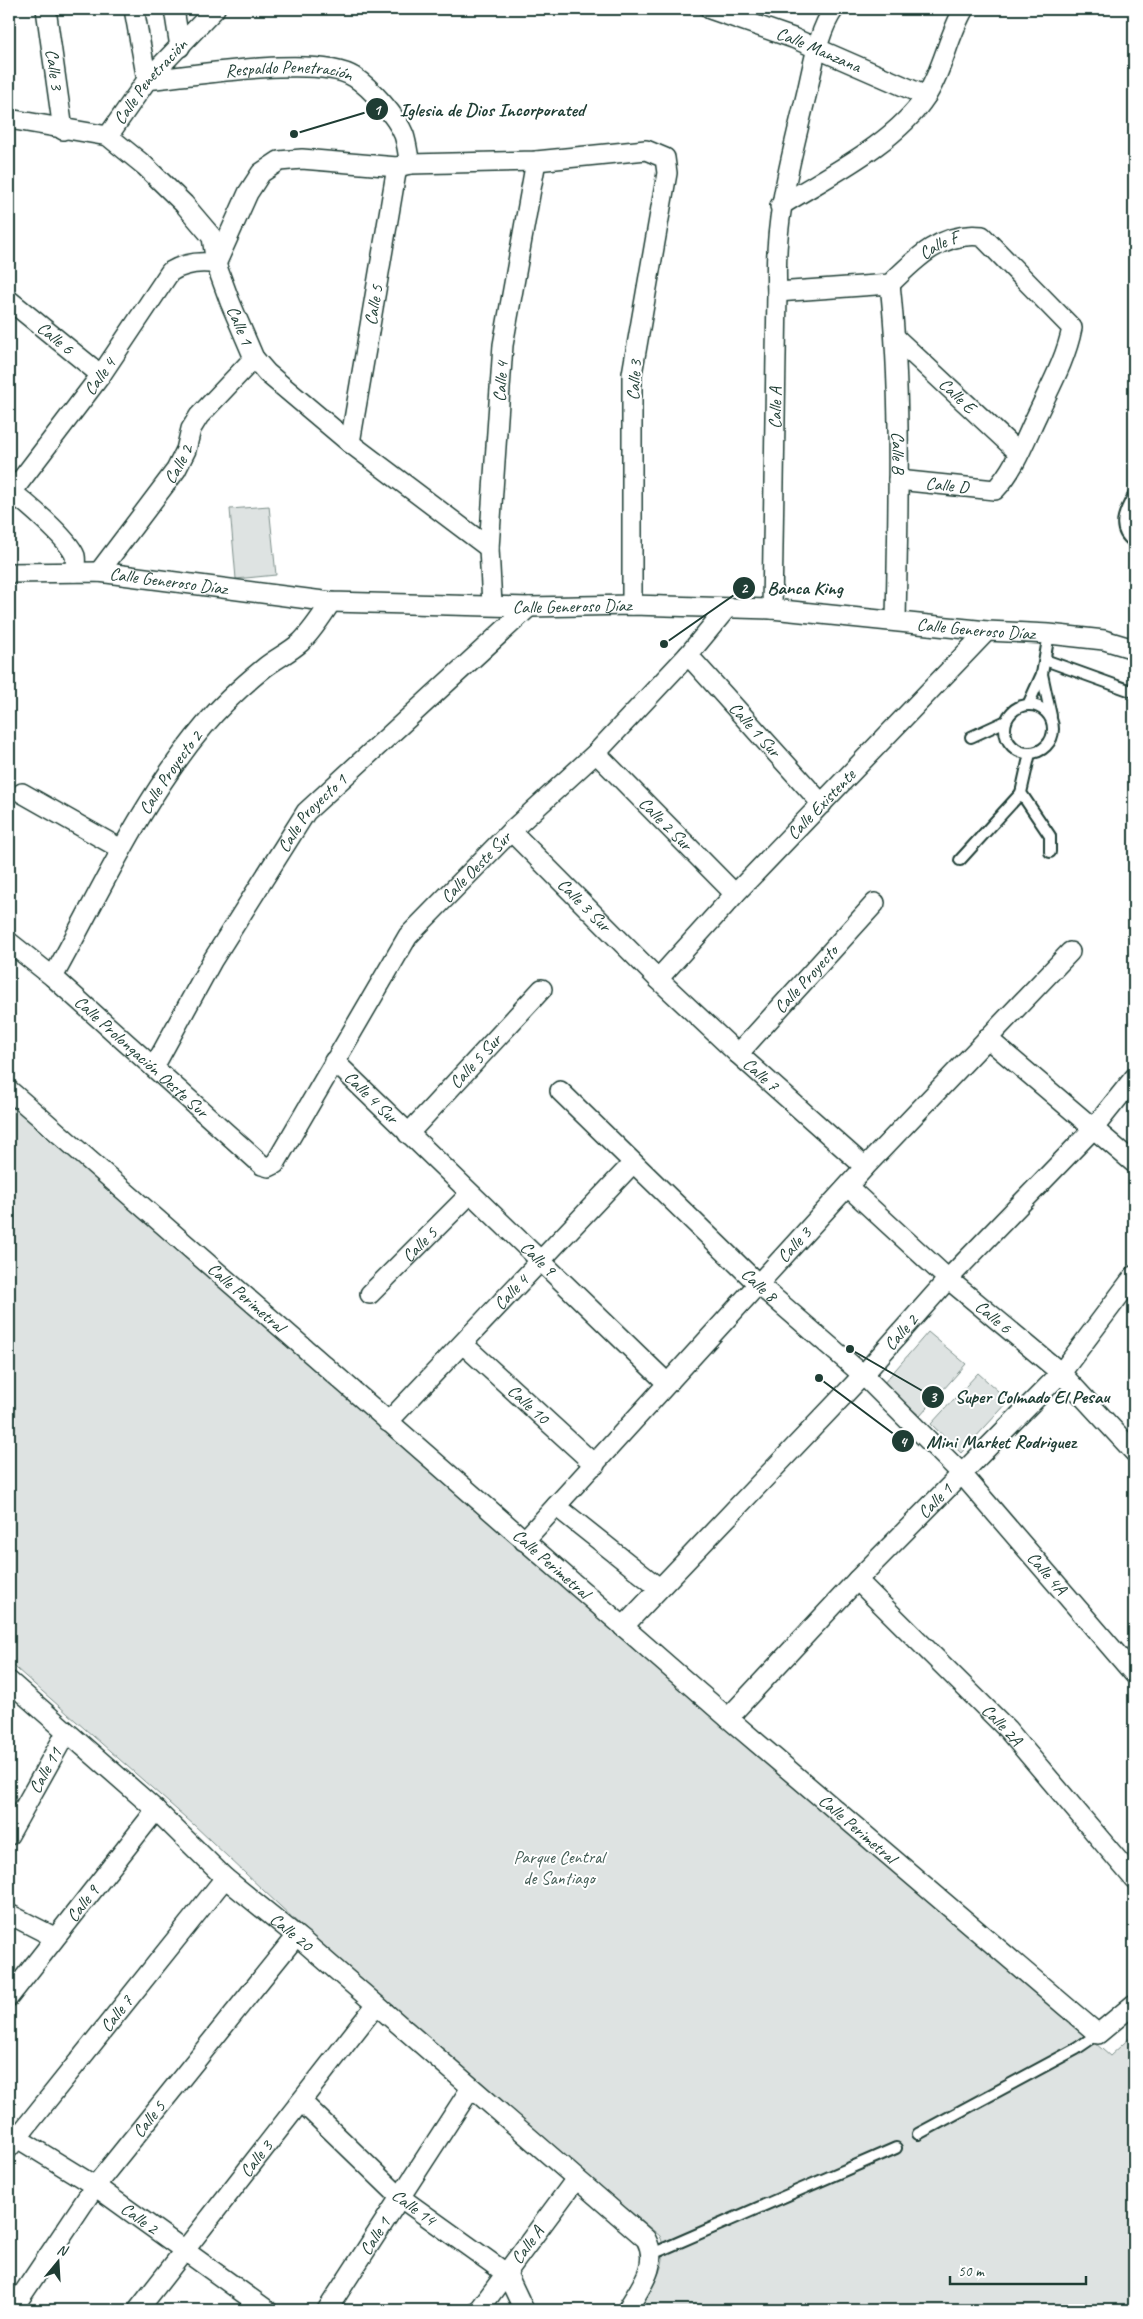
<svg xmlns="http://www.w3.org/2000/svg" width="1143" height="2319" font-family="Caveat,sans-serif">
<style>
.green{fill:#dee3e2;stroke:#7e908b}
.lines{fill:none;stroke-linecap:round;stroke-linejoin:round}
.lane-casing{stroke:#1f3d34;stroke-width:14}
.street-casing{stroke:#1f3d34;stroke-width:22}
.lane{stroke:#fff;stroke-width:10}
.street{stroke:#fff;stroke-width:19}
.labels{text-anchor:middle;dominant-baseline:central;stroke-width:4;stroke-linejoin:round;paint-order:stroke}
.street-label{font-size:18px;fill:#1f3d34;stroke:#fff}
.park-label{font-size:18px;fill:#455e57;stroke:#fff}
.leader{fill:none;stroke:#1f3d34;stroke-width:2}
.callout-dot{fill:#1f3d34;stroke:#fff;stroke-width:2}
.mark-label{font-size:15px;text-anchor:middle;font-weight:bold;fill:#fff}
.callout-label{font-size:19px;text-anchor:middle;font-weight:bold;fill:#1f3d34;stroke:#fff;stroke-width:4;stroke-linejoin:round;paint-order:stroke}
</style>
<rect width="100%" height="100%" fill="#fff"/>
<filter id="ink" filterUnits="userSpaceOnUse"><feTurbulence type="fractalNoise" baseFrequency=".02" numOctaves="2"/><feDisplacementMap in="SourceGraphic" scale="10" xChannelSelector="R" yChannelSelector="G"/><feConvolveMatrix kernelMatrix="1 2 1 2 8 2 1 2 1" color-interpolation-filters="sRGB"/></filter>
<g filter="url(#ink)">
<!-- green -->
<g class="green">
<path d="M269,506l7,69 -40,4 -6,-70z"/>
<path d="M9,1101l1101,955 24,-22v276h-496c13,-24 34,-47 22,-74l-243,-201 -223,-210 -185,-163z"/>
<path d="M928,1332l38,32 -46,52 -37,-32z"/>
<path d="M978,1373l31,28 -48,52 -30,-29z"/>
</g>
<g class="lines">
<!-- lane casing -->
<g class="lane-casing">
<g id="lane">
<path d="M1134,495c-9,16 -19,34 0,47"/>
<path d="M1049,634l-7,40 9,42"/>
<path d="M1045,660l89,32"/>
<path d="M1028,705l14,-31"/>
<circle cx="1029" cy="729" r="24"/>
<path d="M971,737l35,-16"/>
<path d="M1030,753l-9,40 29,43v16"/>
<path d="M960,860l61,-67"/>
<path d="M918,2134l158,-85 22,-15"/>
<path d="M652,2254l244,-106"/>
</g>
</g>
<!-- street casing -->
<g class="street-casing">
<g id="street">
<path id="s1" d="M46,9l17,121"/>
<path id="s2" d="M134,9l13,71c45,-4 172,-26 207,-3 16,10 43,40 50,58 3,9 4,20 6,29"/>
<path d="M174,9l6,38"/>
<path id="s3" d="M710,9l83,29 133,58"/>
<path id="s4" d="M9,119l99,17 37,30 39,38 28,33 4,27 14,38 24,56 13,15 83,70 139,105"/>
<path id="s5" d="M108,136l39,-56 68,-71"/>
<path d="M780,206c47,-30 115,-62 146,-110 17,-26 22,-60 38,-87"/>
<path d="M216,264l32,-71 13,-20 18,-12 23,-2 95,8 13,-3 126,-3 110,-11 19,8 2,15 -35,201v231"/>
<path id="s6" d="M890,284c12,112 8,225 6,337"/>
<path id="s7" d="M777,292l113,-8c26,-26 53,-53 92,-48l90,92c-6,31 -22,59 -35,87 -12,25 -22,54 -42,75l-97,-10"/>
<path id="s8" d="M9,300l92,75"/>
<path id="s9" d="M896,338l123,115"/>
<path id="s10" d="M350,443l47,-276"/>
<path d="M9,490c15,11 60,49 66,66 1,5 0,11 -1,16"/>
<path id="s11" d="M12,492l89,-117 69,-103c15,-9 29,-11 46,-8"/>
<path id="s12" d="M99,572l77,-102 10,-20 5,-21 8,-13 55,-58"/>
<path id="s13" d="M9,573l90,-1 232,30 198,5 103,-2 140,4 215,22 62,3 55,6 30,9"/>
<path id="s14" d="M492,605l-3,-57 14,-203 33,-184"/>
<path id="s15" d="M772,609l5,-317c-4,-70 13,-129 29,-196 7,-28 11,-63 28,-87"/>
<path id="s16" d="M688,655l134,149"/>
<path id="s17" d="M596,753l139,141"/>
<path d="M22,793l99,56"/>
<path id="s18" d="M511,831l147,148 80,75 127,113"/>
<path id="s19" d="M9,942l44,35 209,188 7,2 6,-3 133,-228 103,-105 85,-78 92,-98 39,-47"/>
<path id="s20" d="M53,977c47,-84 88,-176 151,-251 17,-21 38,-40 60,-58 11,-9 26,-16 37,-26 12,-12 21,-26 30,-40"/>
<path id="s21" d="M658,979l77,-85 252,-263"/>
<path d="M987,1038l147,125"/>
<path id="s22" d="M738,1054l137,-151"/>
<path id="s23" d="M334,1061l333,322"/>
<path id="s24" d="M154,1067l58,-106 94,-149 223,-205"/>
<path id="s25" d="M9,1090l719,628 370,316 36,-30"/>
<path id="s26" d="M560,1091l198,193 105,91 98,98 173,201"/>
<path id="s27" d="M408,1134l134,-145"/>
<path id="s28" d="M848,1187l100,92 113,94 73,79"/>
<path id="s29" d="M370,1294l100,-100"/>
<path id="s30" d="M463,1344l132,121"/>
<path id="s31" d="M388,1422l245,-259"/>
<path d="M556,1506l103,82"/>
<path id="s32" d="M524,1541l341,-374 205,-215"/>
<path id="s33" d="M857,1580l150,149 127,150"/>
<path id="s34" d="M623,1627l240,-252 85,-96 145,-150 41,-51"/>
<path id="s35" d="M9,1681l147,129 69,68 79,64 342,297c14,26 -6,48 -19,71"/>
<path id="s36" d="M728,1718l129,-138 204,-207 73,-97"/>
<path id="s37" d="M9,1835l57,-102"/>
<path d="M9,1914l45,23"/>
<path id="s38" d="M9,1997l147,-187"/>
<path id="s39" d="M302,2102l99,96 106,76 17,36"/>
<path id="s40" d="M9,2133l86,53 172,124"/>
<path id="s41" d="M9,2148l216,-270"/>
<path id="s42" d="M12,2310l83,-124 201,-250"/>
<path id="s43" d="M138,2310l238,-305"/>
<path id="s44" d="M327,2310l144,-222"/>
<path id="s45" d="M479,2310l97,-131"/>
</g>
</g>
<!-- lane -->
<use href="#lane" class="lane"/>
<!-- street -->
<use href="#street" class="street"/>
</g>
</g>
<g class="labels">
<!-- street labels -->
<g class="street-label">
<text stroke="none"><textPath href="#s3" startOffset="116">Calle Manzana</textPath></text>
<text stroke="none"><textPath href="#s1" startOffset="61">Calle 3</textPath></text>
<text stroke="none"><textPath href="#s2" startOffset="215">Respaldo Penetración</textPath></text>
<text stroke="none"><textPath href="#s5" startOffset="69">Calle Penetración</textPath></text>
<text stroke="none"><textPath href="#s7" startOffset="176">Calle F</textPath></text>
<text stroke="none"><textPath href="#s10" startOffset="140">Calle 5</textPath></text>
<text stroke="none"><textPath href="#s4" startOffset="339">Calle 1</textPath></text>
<text stroke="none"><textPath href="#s8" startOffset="60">Calle 6</textPath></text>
<text stroke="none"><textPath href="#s11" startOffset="145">Calle 4</textPath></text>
<text transform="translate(634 380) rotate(-86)">Calle 3</text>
<text stroke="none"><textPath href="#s14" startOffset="224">Calle 4</textPath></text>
<text stroke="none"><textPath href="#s9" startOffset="84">Calle E</textPath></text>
<text stroke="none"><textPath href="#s15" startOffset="201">Calle A</textPath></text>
<text stroke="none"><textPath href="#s6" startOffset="169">Calle B</textPath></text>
<text stroke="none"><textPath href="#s12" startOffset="134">Calle 2</textPath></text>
<text transform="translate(947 485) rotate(6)">Calle D</text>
<text stroke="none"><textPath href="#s13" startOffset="160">Calle Generoso Díaz</textPath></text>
<text stroke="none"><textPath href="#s13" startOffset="565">Calle Generoso Díaz</textPath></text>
<text stroke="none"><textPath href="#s13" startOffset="970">Calle Generoso Díaz</textPath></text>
<text stroke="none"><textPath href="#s16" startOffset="100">Calle 1 Sur</textPath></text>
<text stroke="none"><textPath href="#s20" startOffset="236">Calle Proyecto 2</textPath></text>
<text stroke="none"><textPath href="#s21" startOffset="239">Calle Existente</textPath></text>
<text stroke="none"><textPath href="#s24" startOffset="300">Calle Proyecto 1</textPath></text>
<text stroke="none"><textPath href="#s17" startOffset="99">Calle 2 Sur</textPath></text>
<text stroke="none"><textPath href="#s19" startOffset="712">Calle Oeste Sur</textPath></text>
<text stroke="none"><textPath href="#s18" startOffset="104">Calle 3 Sur</textPath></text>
<text stroke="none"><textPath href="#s22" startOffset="101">Calle Proyecto</textPath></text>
<text stroke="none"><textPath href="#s19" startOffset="175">Calle Prolongación Oeste Sur</textPath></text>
<text stroke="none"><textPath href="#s27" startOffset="99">Calle 5 Sur</textPath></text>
<text stroke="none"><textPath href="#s18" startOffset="349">Calle 7</textPath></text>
<text stroke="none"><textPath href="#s23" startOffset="52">Calle 4 Sur</textPath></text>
<text stroke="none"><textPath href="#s29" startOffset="70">Calle 5</textPath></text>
<text stroke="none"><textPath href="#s32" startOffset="401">Calle 3</textPath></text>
<text stroke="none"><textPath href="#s23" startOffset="284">Calle 9</textPath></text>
<text stroke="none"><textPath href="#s26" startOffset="278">Calle 8</textPath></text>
<text stroke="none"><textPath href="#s31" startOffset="179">Calle 4</textPath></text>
<text stroke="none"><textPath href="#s25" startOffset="315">Calle Perimetral</textPath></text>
<text stroke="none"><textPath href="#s28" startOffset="195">Calle 6</textPath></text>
<text stroke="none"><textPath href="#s34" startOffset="405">Calle 2</textPath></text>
<text stroke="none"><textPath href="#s30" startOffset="89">Calle 10</textPath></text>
<text stroke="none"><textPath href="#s36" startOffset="300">Calle 1</textPath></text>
<text stroke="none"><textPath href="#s25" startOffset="720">Calle Perimetral</textPath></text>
<text stroke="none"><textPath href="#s26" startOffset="686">Calle 4A</textPath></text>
<text stroke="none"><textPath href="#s33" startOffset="205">Calle 2A</textPath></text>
<text stroke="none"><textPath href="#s37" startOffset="74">Calle 11</textPath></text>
<text stroke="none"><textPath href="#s25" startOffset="1125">Calle Perimetral</textPath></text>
<text stroke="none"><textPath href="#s38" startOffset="119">Calle 9</textPath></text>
<text stroke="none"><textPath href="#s35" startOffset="378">Calle 20</textPath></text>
<text stroke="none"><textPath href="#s41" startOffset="172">Calle 7</textPath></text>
<text stroke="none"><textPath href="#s42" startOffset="235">Calle 5</textPath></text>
<text stroke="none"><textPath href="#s43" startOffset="192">Calle 3</textPath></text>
<text stroke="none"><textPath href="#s39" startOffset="154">Calle 14</textPath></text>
<text stroke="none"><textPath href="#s40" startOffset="156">Calle 2</textPath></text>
<text stroke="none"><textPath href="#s44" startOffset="88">Calle 1</textPath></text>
<text stroke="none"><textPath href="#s45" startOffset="81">Calle A</textPath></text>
</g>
<!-- park labels -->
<g class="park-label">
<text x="559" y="1857">Parque Central<tspan x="559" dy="21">de Santiago</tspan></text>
</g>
</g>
<!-- callouts -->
<path class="leader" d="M294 134L377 109M664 644L744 588M850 1349L933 1397M819 1378L903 1441"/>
<g class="callout-dot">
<circle cx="294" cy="134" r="5"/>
<circle cx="664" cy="644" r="5"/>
<circle cx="850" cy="1349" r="5"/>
<circle cx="819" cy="1378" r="5"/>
<circle cx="377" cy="109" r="12"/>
<circle cx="744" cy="588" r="12"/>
<circle cx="933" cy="1397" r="12"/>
<circle cx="903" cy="1441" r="12"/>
</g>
<g class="mark-label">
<text x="377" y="115">1</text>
<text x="744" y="593">2</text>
<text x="933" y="1402">3</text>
<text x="903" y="1447">4</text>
</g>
<g class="callout-label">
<text x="492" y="116">Iglesia de Dios Incorporated</text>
<text x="805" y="594">Banca King</text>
<text x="1032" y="1403">Super Colmado El Pesau</text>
<text x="1001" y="1448">Mini Market Rodriguez</text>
</g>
<!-- margin -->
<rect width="1143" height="2319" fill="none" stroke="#fff" stroke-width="30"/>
<rect x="15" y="15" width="1113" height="2289" fill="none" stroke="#1f3d34" stroke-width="2" filter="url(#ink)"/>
<!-- north arrow -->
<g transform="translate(58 2262) rotate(18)" stroke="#ffffff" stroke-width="4" paint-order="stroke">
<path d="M0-4L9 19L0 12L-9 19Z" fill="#1f3d34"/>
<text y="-8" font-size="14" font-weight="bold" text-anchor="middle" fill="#1f3d34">N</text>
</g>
<!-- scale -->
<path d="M950 2276v8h136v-8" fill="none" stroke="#1f3d34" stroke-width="2.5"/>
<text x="958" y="2276" font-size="15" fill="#1f3d34" stroke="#ffffff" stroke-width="4" paint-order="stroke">50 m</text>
</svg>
